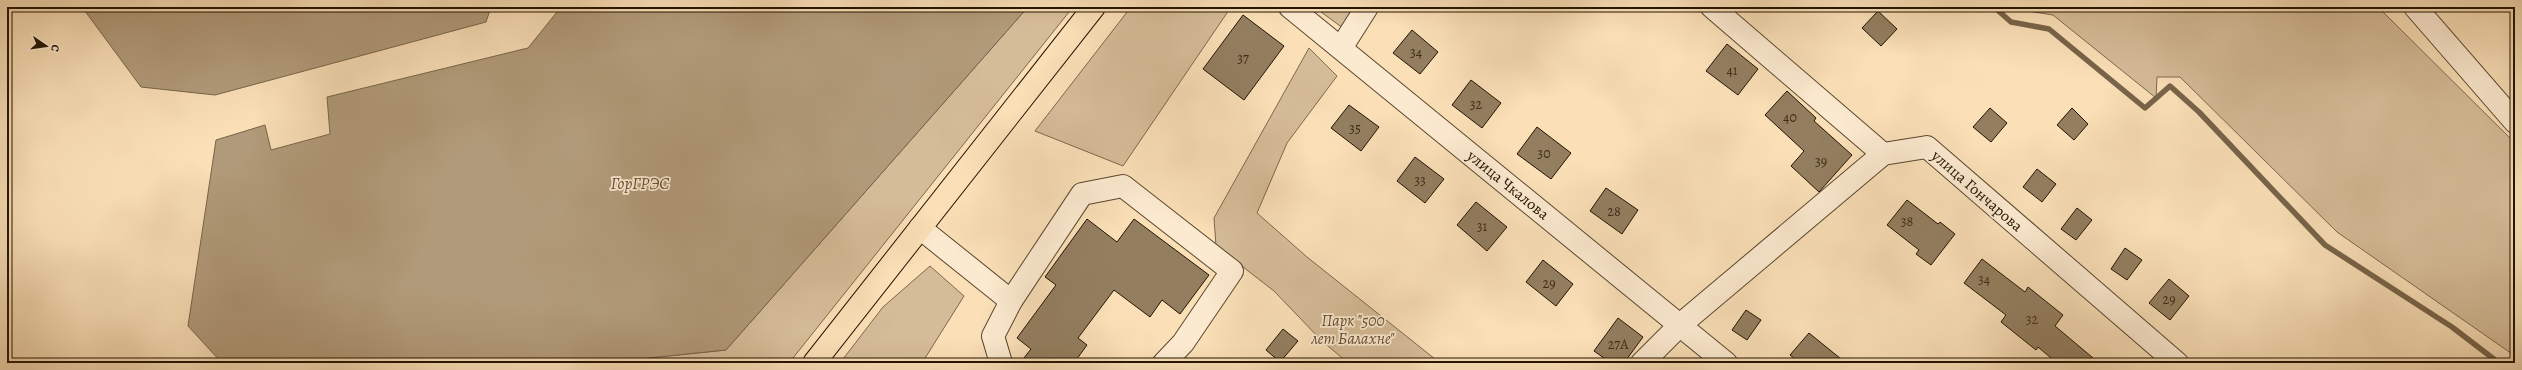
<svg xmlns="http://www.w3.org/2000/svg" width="2522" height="370" font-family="Alegreya,serif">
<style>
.green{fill:#d5bc98;stroke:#7c684c}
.water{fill:#b19a79;stroke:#786449}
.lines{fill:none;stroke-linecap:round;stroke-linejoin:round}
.stream{stroke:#786449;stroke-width:5.5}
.building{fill:#937e60;stroke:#231401}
.minor-casing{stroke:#59472e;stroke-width:24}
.major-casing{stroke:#231401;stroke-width:24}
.minor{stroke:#fcead0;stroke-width:22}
.major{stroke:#fadfb7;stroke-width:22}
.labels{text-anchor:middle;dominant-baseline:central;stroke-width:3.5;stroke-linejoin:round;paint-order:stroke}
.number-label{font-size:14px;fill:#3f2e19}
.street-label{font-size:16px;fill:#231401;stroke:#fcead0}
.park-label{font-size:16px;font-style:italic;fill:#614f36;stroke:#fcead0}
.water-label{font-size:17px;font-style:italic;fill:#635037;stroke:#fcead0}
</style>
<rect width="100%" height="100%" fill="#fadfb7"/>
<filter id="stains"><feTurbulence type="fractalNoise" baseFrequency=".005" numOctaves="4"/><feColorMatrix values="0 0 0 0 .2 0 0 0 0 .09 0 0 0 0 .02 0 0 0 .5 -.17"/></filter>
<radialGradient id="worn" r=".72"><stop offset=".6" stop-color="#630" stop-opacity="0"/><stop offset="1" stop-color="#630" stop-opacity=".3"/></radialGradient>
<!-- green -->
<g class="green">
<path d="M1028,7h45l-284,356h-189l126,-13z"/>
<path d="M1131,7h100l-108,159 -88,-35z"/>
<path d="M1323,7h34l-14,21 -22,-16z"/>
<path d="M2017,7h361l137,136v213l-178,-124 -157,-155h-23l-1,21 -103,-83 -32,-5z"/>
<path d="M1309,48l28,28 -50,67 -30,70 50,44 133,106h-92l-27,-23 -47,-49 -58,-45 -2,-28z"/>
<path d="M930,266l34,30 -42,67h-82l43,-56z"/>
</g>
<!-- water -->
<g class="water">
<path d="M82,7h409l-5,15 -271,73 -74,-8z"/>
<path d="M561,7h467l-302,343 -126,13h-378l-34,-37 28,-186 49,-15 6,25 59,-16 -3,-37 201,-49z"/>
</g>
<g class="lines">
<!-- stream -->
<path class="stream" d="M1994,7l17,15 38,7 96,79 25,-22 29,26 126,133 127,82 47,36"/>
</g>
<!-- building -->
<g class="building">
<path d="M1878,11l19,18 -16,17 -19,-18z"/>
<path d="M1243,15l41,31 -40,54 -41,-31z"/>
<path d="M1412,30l26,22 -18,22 -27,-21z"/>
<path d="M1727,44l31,25 -20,26 -32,-24z"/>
<path d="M1471,80l30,23 -19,25 -30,-23z"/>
<path d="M1787,91l29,27 -2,3 38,34 -33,37 -28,-26 13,-15 -39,-36z"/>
<path d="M1349,105l30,22 -18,24 -30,-23z"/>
<path d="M1990,108l17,15 -16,19 -18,-15z"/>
<path d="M2072,108l16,16 -14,16 -17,-15z"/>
<path d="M1537,127l34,26 -20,26 -34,-25z"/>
<path d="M1415,157l29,22 -19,24 -28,-22z"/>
<path d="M2037,169l19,15 -14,18 -19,-15z"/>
<path d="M1606,188l32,22 -16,24 -32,-23z"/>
<path d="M1907,200l31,24 2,-2 15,12 -24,31 -15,-11 3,-4 -32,-25z"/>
<path d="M1476,202l31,25 -20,24 -30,-26z"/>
<path d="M2077,208l15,12 -16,20 -15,-11z"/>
<path d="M1087,219l30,23 17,-23 75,56 -29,39 -18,-14 -12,17 -36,-27 -36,48 9,7 -13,18h-54l11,-14 -14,-11 39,-53 -11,-8z"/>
<path d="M2125,248l17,12 -15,20 -16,-11z"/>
<path d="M1982,259l43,33 3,-5 35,28 -8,11 44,37h-42l-19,-16 -2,3 -35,-28 5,-7 -42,-32z"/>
<path d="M1543,260l30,24 -17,22 -30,-24z"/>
<path d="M2169,279l20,17 -19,24 -21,-17z"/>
<path d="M1746,310l15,10 -14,20 -15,-10z"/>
<path d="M1618,318l25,19 -19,26h-13l-17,-12z"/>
<path d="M1283,329l15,12 -18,21 -14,-12z"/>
<path d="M1809,333l37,30h-46l-10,-8z"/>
</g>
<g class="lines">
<!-- minor casing -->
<g class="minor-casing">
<g id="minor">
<path d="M1290,7l436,356"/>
<path d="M1712,7l171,147 44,-7 250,216"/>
<path d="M2415,7l100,115"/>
<path d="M1341,48l26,-41"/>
<path d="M920,228l91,73"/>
<path d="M1001,363l-8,-27 18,-35 71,-107 41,-8 109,85 -49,72 -19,20"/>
<path d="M1642,363l38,-38 203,-171"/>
</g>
</g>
<!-- major casing -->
<g class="major-casing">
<path id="major" d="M814,363l280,-356"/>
</g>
<!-- minor -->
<use href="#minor" class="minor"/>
<!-- major -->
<use href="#major" class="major"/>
</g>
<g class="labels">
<!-- number labels -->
<g class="number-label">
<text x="1416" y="52">34</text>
<text x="1243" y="58">37</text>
<text x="1732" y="70">41</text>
<text x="1476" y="104">32</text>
<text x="1790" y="117">40</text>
<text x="1355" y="128">35</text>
<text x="1544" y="153">30</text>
<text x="1821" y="161">39</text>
<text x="1420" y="180">33</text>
<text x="1614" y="211">28</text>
<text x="1907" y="221">38</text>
<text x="1482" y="226">31</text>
<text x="1984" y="279">34</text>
<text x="1549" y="283">29</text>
<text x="2169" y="299">29</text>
<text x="2032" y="319">32</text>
<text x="1618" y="344">27А</text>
</g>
<!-- street labels -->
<g class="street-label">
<text transform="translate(1508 185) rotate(39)">улица Чкалова</text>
<text transform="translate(1977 191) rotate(41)">улица Гончарова</text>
</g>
<!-- park labels -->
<g class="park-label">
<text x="1353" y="321">Парк "500<tspan x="1353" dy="18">лет Балахне"</tspan></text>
</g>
<!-- water labels -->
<g class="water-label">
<text x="640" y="183">ГорГРЭС</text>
</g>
</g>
<!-- margin -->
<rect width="2522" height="370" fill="none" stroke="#fadfb7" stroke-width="24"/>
<rect x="8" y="8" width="2506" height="354" fill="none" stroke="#231401" stroke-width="2"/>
<rect x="12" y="12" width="2498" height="346" fill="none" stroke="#231401"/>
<!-- north arrow -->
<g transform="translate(46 46) rotate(103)" stroke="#fcead0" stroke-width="3" paint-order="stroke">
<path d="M0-3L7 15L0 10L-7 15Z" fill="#231401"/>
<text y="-6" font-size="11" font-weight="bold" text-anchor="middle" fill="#231401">С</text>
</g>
<rect width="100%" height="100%" filter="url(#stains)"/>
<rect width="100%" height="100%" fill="url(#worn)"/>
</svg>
